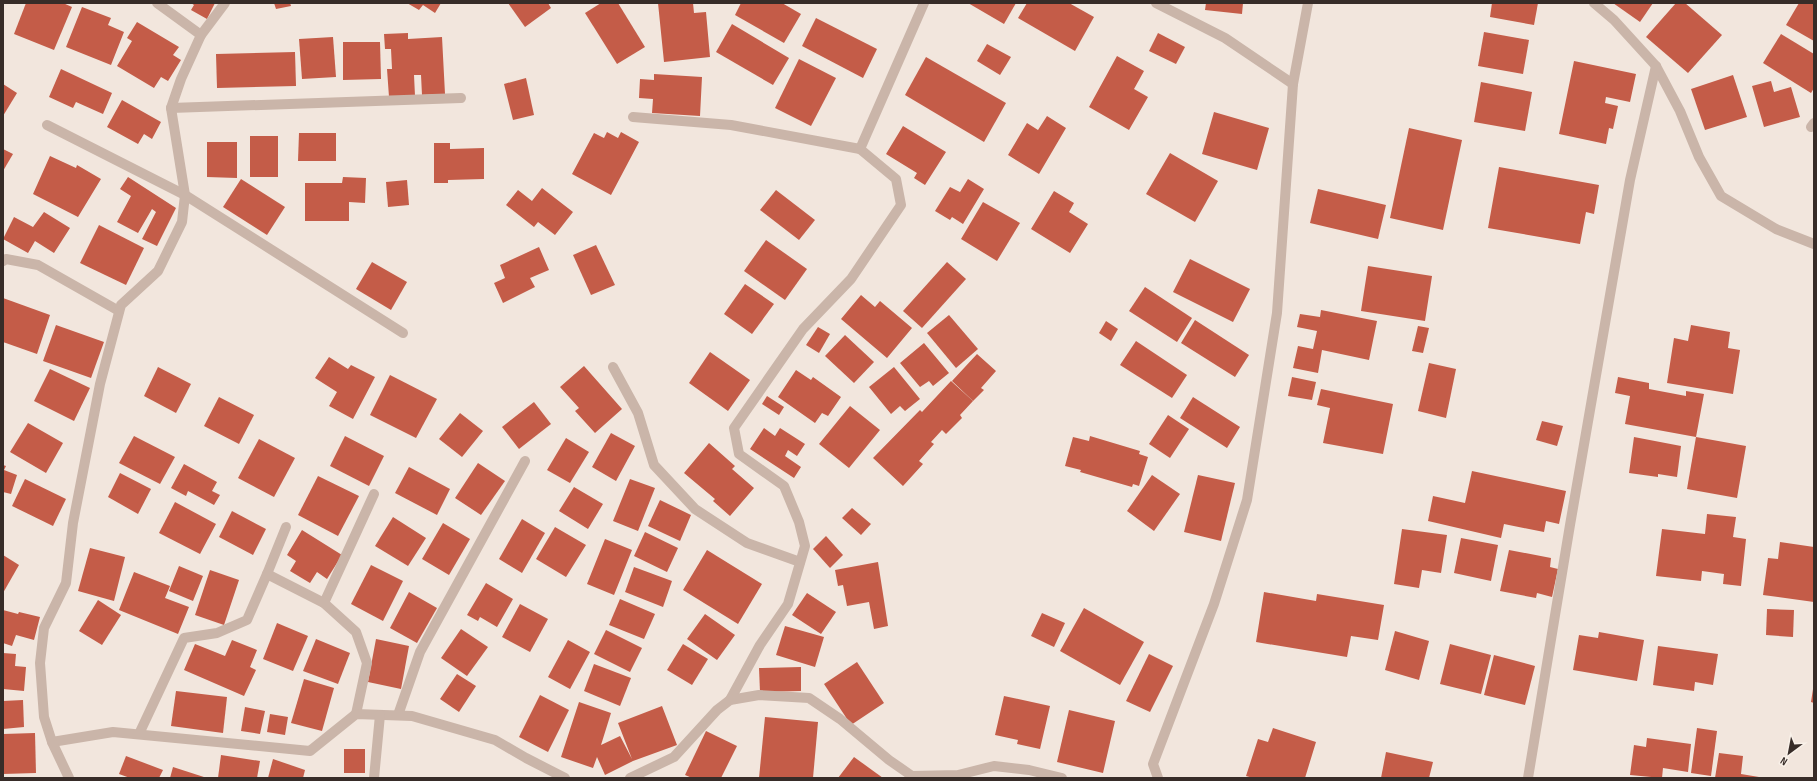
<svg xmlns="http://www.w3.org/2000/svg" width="1817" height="781" viewBox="0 0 1817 781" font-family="'Sofia Sans Condensed',sans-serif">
  <rect width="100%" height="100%" fill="#f2e6dd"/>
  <g fill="#c45c48">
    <path d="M26,3H63L72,7L54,50L14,34Z"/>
    <path d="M191,3H215L207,19L191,10L194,5Z"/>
    <path d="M274,3H290L291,6L276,9Z"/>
    <path d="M407,3H441L435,13L423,5L419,10Z"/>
    <path d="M508,3H548L551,8L525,27Z"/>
    <path d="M601,3H618L645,47L617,64L585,13Z"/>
    <path d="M658,3H693L694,13L706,12L710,57L664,62Z"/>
    <path d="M741,3H782L801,14L784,43L735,15Z"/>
    <path d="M968,3H1016L1004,24Z"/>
    <path d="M1027,3H1069L1094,17L1075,51L1018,18Z"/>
    <path d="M1206,3H1243L1242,14L1205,10Z"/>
    <path d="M1492,3H1538L1534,25L1490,17Z"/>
    <path d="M1613,3H1653L1640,22Z"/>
    <path d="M1676,3H1685L1722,35L1688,73L1646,37Z"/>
    <path d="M1799,3H1814V41L1786,25Z"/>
    <path d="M82,7L111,18L108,25L124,32L111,65L66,47Z"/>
    <path d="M816,18L877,49L863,78L802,46Z"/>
    <path d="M137,22L179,47L173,55L181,60L168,81L161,77L154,88L117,66L132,41L127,38Z"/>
    <path d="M732,24L789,58L773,85L716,52Z"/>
    <path d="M1484,32L1529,40L1523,74L1478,66Z"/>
    <path d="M408,33V39L442,37L445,94L422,95L421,75H414L415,96L389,97L387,69H392L391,49H385L384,34Z"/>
    <path d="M1158,33L1185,47L1176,64L1149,51Z"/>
    <path d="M1781,34L1814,54V88L1811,93L1763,63Z"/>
    <path d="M333,37L336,77L302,79L299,39Z"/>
    <path d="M343,42H380L381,79L343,80Z"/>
    <path d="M987,44L1011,57L1000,75L977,61Z"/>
    <path d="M295,52L296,86L217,88L216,54Z"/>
    <path d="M1117,56L1144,71L1134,89L1148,97L1129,130L1089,107Z"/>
    <path d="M926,57L1006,103L984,142L905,95Z"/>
    <path d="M799,59L836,78L811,126L775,108Z"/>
    <path d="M1574,61L1636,74L1630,102L1606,97L1605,103L1618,106L1613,129L1609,128L1606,144L1559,134Z"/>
    <path d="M61,69L112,93L103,114L76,102L73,108L49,97Z"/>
    <path d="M654,74L702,77L700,116L652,113L653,99L639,98L640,79L654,80Z"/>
    <path d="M1733,75L1747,117L1705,130L1691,89Z"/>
    <path d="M526,78L534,115L513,120L504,84Z"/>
    <path d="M1771,81L1774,92L1791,87L1800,117L1764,127L1752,86Z"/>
    <path d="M1481,82L1532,92L1525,131L1474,122Z"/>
    <path d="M3,84L17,93L3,116Z"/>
    <path d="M122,100L161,122L152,139L144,134L138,144L107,127Z"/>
    <path d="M1214,112L1269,128L1257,170L1202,154Z"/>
    <path d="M1047,116L1066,128L1039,174L1008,155L1027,123L1038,130Z"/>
    <path d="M903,126L946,152L925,185L914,178L917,173L886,154Z"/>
    <path d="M1409,128L1462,140L1443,230L1390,218Z"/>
    <path d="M607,132L618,138L621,132L639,142L611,195L572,174L594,133L604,138Z"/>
    <path d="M299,133H336V161H298Z"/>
    <rect x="250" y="136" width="28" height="41"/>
    <path d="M207,142H237V178L207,177Z"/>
    <path d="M434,143H450V149L484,148V179L448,180V183H434Z"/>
    <path d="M3,149L13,154L3,171Z"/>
    <path d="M1170,153L1218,181L1195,222L1146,194Z"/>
    <path d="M50,156L76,168L77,165L101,179L78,217L33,194Z"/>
    <path d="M1499,167L1599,185L1594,214L1586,212L1580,244L1488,228Z"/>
    <path d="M128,177L176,208L157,246L142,239L156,212L152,209L138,233L117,222L131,196L120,189Z"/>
    <path d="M343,177L366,178L365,203L349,202V221H305V183H342Z"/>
    <path d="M241,179L285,207L267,235L223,207Z"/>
    <path d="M968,179L984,189L963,224L952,217L950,220L935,211L950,187L960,192Z"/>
    <path d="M407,180L409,205L388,207L386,182Z"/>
    <path d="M542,188L573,212L555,235L538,222L534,227L506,205L518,190L532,201Z"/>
    <path d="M1318,189L1386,205L1378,239L1310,223Z"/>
    <path d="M776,190L815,220L799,240L760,210Z"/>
    <path d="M1054,191L1074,203L1069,212L1088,224L1070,253L1031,229Z"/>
    <path d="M983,202L1020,223L997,261L961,239Z"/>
    <path d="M44,212L70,228L54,253L35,241L28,253L3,239L14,217L33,227Z"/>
    <path d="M99,225L144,248L126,285L80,263Z"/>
    <path d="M766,240L807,269L785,300L744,271Z"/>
    <path d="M596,245L615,285L591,295L573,255Z"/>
    <path d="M539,247L549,270L530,278L535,287L503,303L494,283L505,278L500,265Z"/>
    <path d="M1190,259L1250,289L1233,322L1173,292Z"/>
    <path d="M372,262L407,282L391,310L356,289Z"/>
    <path d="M947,262L966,279L922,328L903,311Z"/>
    <path d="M1368,266L1432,276L1425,321L1361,311Z"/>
    <path d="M745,284L774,304L752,334L724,314Z"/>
    <path d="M1145,287L1192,318L1177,342L1129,311Z"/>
    <path d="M861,295L875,307L880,301L912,328L887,358L841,319Z"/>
    <path d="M3,298L50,315L37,354L3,342Z"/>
    <path d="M1321,310L1377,321L1369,360L1322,350L1318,373L1293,368L1298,346L1313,349L1317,331L1297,327L1300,314L1320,317Z"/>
    <path d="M949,315L978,349L956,368L927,333Z"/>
    <path d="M1195,320L1249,355L1235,377L1181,343Z"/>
    <path d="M1106,321L1118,329L1111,341L1099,333Z"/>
    <path d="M56,325L104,342L91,378L43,361Z"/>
    <path d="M1691,325L1730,332L1728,348L1740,350L1733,394L1667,383L1674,338L1688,341Z"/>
    <path d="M1418,326L1429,328L1423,353L1412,351Z"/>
    <path d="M818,327L830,334L819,353L806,345Z"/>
    <path d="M845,335L874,362L854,383L825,356Z"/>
    <path d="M1136,341L1187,375L1172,398L1120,365Z"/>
    <path d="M924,343L949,373L933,386L929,381L920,387L900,363Z"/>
    <path d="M710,352L750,380L728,411L689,383Z"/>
    <path d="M977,354L996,371L981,388L984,390L973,401L952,381Z"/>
    <path d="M329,357L348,369L351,365L375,377L353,419L329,406L337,392L315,378Z"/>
    <path d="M1429,363L1456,369L1446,418L1418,411Z"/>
    <path d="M584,366L622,409L595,433L575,411L579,408L560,387Z"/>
    <path d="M158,367L191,384L176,413L144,396Z"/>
    <path d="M894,367L920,399L905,411L900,406L891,414L869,387Z"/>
    <path d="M50,369L90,388L74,421L34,401Z"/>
    <path d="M796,370L811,380L813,377L841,397L828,416L822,413L815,423L778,397Z"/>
    <path d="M390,375L437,399L416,438L370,415Z"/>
    <path d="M1292,377L1316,382L1312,400L1288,396Z"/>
    <path d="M1618,377L1649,383V389L1686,396V391L1704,394L1696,437L1625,424L1630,396L1615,393Z"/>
    <path d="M951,381L973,401L960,415L962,418L946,434L942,430L931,442L934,444L919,461L923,464L903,486L873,458L920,410L922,412Z"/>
    <path d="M1321,389L1393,404L1383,454L1323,443L1330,408L1317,405Z"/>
    <path d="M767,396L784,407L779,415L762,404Z"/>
    <path d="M219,397L254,415L239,444L204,426Z"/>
    <path d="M1193,397L1240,427L1227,448L1180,418Z"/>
    <path d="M534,402L551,424L519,449L502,427Z"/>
    <path d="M850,406L880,430L849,468L819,444Z"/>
    <path d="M460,413L483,431L462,457L439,439Z"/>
    <path d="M1168,415L1189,429L1170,458L1149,444Z"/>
    <path d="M1542,421L1563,426L1557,446L1536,440Z"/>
    <path d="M28,423L63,443L46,473L10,452Z"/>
    <path d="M764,428L775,436L780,428L805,444L797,456L788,450L785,456L801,467L794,478L750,449Z"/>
    <path d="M611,433L635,446L616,481L592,467Z"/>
    <path d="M134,436L175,457L160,484L119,463Z"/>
    <path d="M345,436L384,456L369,486L330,466Z"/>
    <path d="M1090,436L1140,451L1139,454L1148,457L1139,486L1133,484L1132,487L1080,472L1081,470L1065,466L1073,437L1089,441Z"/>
    <path d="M1634,437L1681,446L1677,477L1658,474V477L1629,473Z"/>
    <path d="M1696,437L1746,446L1737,498L1687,489Z"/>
    <path d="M566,438L589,452L570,483L547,470Z"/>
    <path d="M259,439L295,458L274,497L238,478Z"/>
    <path d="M709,443L735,466L732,469L754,488L730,516L713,501L715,499L684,473Z"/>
    <path d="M478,463L505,481L481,515L455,498Z"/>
    <path d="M184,464L217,482L212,491L220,495L214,505L188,491L186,496L171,488Z"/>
    <path d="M3,465L6,466L4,470L17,475L11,494L3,492Z"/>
    <path d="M409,467L450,489L437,515L395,493Z"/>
    <path d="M1472,471L1566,491L1559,524L1546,521L1544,532L1504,524L1501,538L1428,521L1433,496L1465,503Z"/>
    <path d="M120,473L151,489L138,514L108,497Z"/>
    <path d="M1152,475L1180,494L1154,531L1127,511Z"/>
    <path d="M1198,475L1235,483L1221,541L1184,532Z"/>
    <path d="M318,476L359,496L338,536L298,515Z"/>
    <path d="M25,479L66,499L53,526L12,506Z"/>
    <path d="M630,479L655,488L638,531L613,521Z"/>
    <path d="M574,487L603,504L588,529L559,511Z"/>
    <path d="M660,500L691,515L680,541L648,526Z"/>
    <path d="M175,502L216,524L200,554L159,533Z"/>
    <path d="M852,508L871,524L861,535L842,518Z"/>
    <path d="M232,511L266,529L253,555L219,537Z"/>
    <path d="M1707,514L1736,517L1733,537L1746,539L1741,586L1723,584L1724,574L1702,571L1701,581L1656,576L1662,529L1705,534Z"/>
    <path d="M393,517L426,538L408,566L375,546Z"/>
    <path d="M522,519L545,533L522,573L499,559Z"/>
    <path d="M443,523L470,539L449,575L422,559Z"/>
    <path d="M555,527L586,545L566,577L536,559Z"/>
    <path d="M1402,529L1447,535L1441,573L1422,570L1419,588L1394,584Z"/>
    <path d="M302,530L342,555L327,579L317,572L310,583L290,571L296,561L287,555Z"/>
    <path d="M645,532L678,548L667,572L634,556Z"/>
    <path d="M826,536L843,555L830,568L813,549Z"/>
    <path d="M1461,538L1498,545L1491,581L1454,573Z"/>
    <path d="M605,539L632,550L614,595L587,584Z"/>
    <path d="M1780,542L1814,547V602L1763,595L1768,558L1778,559Z"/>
    <path d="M90,548L125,557L114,601L78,591Z"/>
    <path d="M707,550L762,584L738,624L683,590Z"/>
    <path d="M1509,550L1551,558L1550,567L1558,569L1552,597L1537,593L1536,598L1500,591Z"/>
    <path d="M3,555L19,565L3,593Z"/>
    <path d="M878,562L888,626L874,629L869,602L847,606L843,585L838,586L835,570Z"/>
    <path d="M371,565L403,581L383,621L351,604Z"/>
    <path d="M179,566L203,576L193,601L169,591Z"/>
    <path d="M634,567L672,581L663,607L625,592Z"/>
    <path d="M210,570L239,580L224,625L195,615Z"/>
    <path d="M134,572L170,586L165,598L189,607L178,634L119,610Z"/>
    <path d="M486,583L513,599L497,627L480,617L478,621L467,615Z"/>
    <path d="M409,592L437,608L417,643L390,628Z"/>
    <path d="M1264,592L1316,601L1317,594L1384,605L1378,640L1351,636L1347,657L1256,642Z"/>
    <path d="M807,593L836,612L821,634L792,615Z"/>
    <path d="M620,599L655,614L644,639L609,625Z"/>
    <path d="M98,600L121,615L102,645L79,631Z"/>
    <path d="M520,604L548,619L530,652L502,637Z"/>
    <path d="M1084,608L1144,642L1120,685L1060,651Z"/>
    <path d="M1767,609L1794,610L1793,637L1766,635Z"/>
    <path d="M3,610L18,614L19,612L40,617L34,640L16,635L12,646L3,643Z"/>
    <path d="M1042,613L1065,623L1054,647L1031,636Z"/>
    <path d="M705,614L735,635L717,660L687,639Z"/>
    <path d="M277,623L308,636L293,671L263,659Z"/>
    <path d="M785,626L824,637L815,667L776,655Z"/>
    <path d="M461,629L488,647L467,676L441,658Z"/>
    <path d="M606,630L642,648L630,672L594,654Z"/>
    <path d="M1395,631L1429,641L1419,680L1385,670Z"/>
    <path d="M1599,632L1644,640L1637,681L1573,670L1579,635L1598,638Z"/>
    <path d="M316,639L350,653L338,684L303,671Z"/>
    <path d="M376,639L409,646L401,689L368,682Z"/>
    <path d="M232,640L257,650L250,667L256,670L244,696L184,670L195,644L225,656Z"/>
    <path d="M568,640L590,652L570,689L548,677Z"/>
    <path d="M683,644L708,659L692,685L667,670Z"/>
    <path d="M1450,644L1491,655L1481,694L1440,684Z"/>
    <path d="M1658,646L1718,654L1713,685L1695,682L1694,691L1653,685Z"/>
    <path d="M3,653L16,654L15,666L26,667L24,691L3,689Z"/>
    <path d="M1149,654L1173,666L1150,712L1126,701Z"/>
    <path d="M1494,655L1535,666L1525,705L1484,695Z"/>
    <path d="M857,662L884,703L851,725L824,684Z"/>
    <path d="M594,664L631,678L620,706L584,691Z"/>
    <path d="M801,667V691L760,692L759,668Z"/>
    <path d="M457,674L476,686L459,712L440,699Z"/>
    <path d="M304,679L334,688L322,731L291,723Z"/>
    <path d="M1813,689H1814V703L1811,702Z"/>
    <path d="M176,691L227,697L223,733L171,726Z"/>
    <path d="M540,695L569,710L548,752L519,737Z"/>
    <path d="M1004,696L1050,706L1040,749L1017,744L1018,740L995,735Z"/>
    <path d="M23,700L24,727L3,729V701Z"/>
    <path d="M579,702L611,713L601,745L620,736L632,759L618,723L662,706L677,745L633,761L605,775L597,757L593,768L561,757Z"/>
    <path d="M245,707L265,711L260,734L241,731Z"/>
    <path d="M1069,710L1115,721L1103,773L1057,762Z"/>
    <path d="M270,714L288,717L285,735L267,732Z"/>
    <path d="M765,717L818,722L813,778H759Z"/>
    <path d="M1273,728L1316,742L1305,778H1253L1246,776L1258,739L1268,742Z"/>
    <path d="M1697,728L1717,731L1711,776L1691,773Z"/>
    <path d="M706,731L737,746L721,778H692L685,775Z"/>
    <path d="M35,733L36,773L3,774V734Z"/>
    <path d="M1647,738L1691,744L1688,772L1663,768L1662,778L1630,775L1634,745L1646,747Z"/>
    <rect x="344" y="749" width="21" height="24"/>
    <path d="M1386,752L1433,762L1429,778H1381Z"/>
    <path d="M1719,753L1743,756L1741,774L1765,778H1715Z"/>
    <path d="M221,755L260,761L257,778H218Z"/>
    <path d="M126,756L163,770L159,778H130L119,774Z"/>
    <path d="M854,757L883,778H838Z"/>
    <path d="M273,759L305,770L303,778H268Z"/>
    <path d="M173,767L207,778H170Z"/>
  </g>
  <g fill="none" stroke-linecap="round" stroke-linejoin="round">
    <g stroke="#cab5a9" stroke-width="10">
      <path d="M157,3L201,35"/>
      <path d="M1156,3L1225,38L1293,84"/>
      <path d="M1594,3L1614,20L1656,66L1680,111L1699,157L1721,196L1776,229L1814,244"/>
      <path d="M171,108L461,98"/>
      <path d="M633,117L731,125L860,149"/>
      <path d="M47,125L185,195L403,333"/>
      <path d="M1811,127L1814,123"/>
      <path d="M3,261L6,259L38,265L119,311"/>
      <path d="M613,367L638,413L654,465L695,509L747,543L800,562"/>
      <path d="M267,574L286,527"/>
      <path d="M324,603L374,494"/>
      <path d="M730,700L760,645L788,604L805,546L799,522L784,486L739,454L734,428L803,329L851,279L901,205L896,179L860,149L924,3"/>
      <path d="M398,715L420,652L525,461"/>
      <path d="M139,734L184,638L217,633L247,620L267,574L324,603L356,632L367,663L356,714"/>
      <path d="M52,742L113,732L310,751L356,714L412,716L495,740L526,758L565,778"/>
      <path d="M69,778L52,742L44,717L40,663L44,628L66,583L73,523L100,384L121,305L158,271L182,222L185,195L171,108L181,79L201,35L225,3"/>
      <path d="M374,778L380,715"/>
      <path d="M630,778L674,757L717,710L730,700L759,695L809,698L840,719L889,760L912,776L958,775L994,766L1029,770L1062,778"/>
      <path d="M1158,778L1153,764L1214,604L1247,500L1277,313L1293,84L1308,3"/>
      <path d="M1528,778L1570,525L1630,180L1656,66"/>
    </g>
  </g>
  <rect width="1817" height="781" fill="none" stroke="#372c28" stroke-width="8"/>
  <g transform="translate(1789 753) rotate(212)" stroke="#f9f1e9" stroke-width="3" paint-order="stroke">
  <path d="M0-3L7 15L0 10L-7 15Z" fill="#372c28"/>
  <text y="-6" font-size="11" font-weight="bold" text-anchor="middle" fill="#372c28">N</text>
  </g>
</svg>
